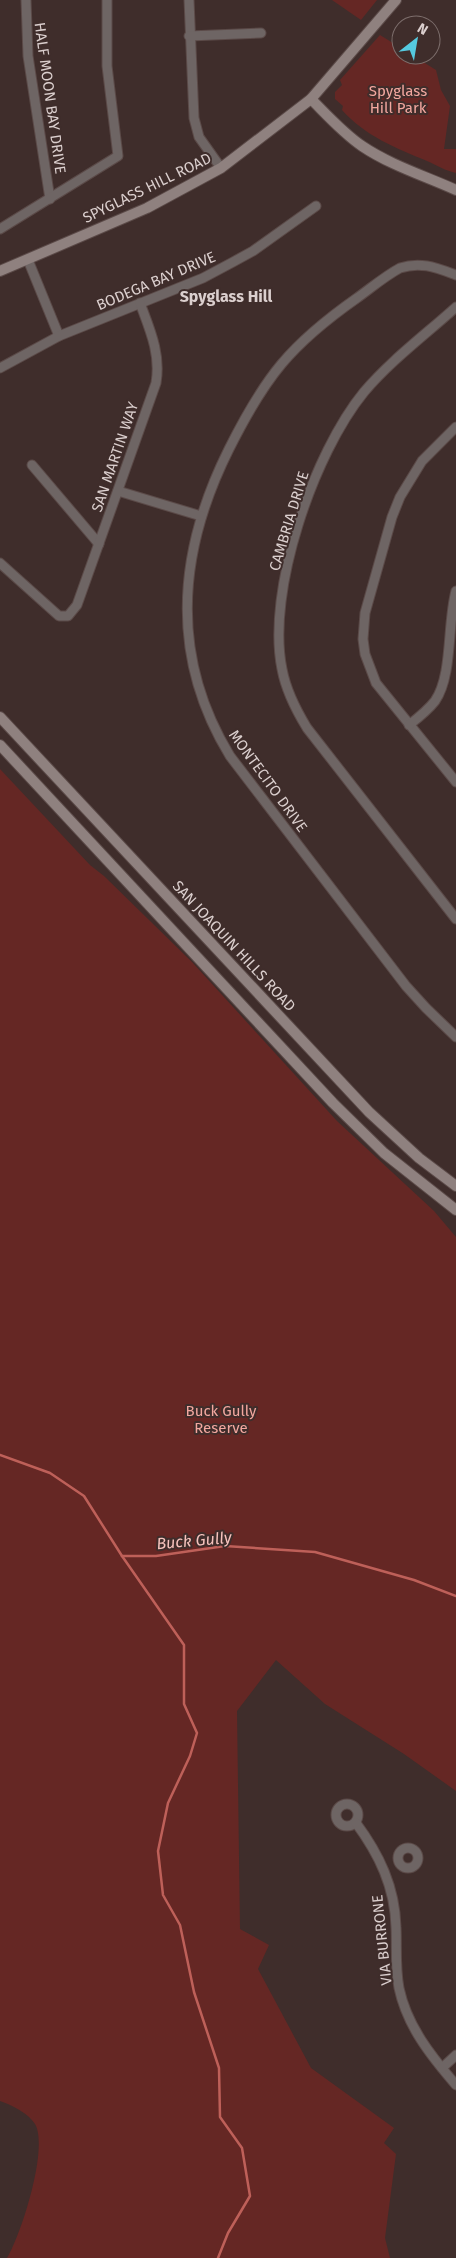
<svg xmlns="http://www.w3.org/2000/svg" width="456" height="2258" viewBox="0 0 456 2258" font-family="'Fira Sans',sans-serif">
  <rect width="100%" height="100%" fill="#3f2d2b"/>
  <g fill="#652724">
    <path d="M332,0H377L361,20Z"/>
    <path d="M380,35L401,48V55H412L436,70L441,90L450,106L444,149H456V173C446,171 436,165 427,161C396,148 365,136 342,110L343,106L335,99V92L342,85L340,80Z"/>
    <path d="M0,769L90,865L104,876L192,962L337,1121L434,1211L456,1237V1791L404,1754L325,1704L276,1660L237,1711L240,1929L269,1945L258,1969L311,2068L394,2128L384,2143L396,2154L385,2238L390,2258H7C21,2235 49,2148 35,2124C28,2113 12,2105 0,2101Z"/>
  </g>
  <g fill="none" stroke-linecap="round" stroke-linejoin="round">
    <g stroke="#be6059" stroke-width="2.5">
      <path d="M0,1455L50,1473L84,1496L122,1556H156L225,1546L315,1552L414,1580L456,1596"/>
      <path d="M122,1556L184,1645V1704L197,1733L190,1756L168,1803L158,1851L163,1895L180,1925L194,1992L219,2068L220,2117L242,2148L250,2196L228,2233L218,2258"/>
    </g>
    <g stroke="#5b4a48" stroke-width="11">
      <g id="street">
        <path d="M26,0L28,56L50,199"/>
        <path d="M189,0L194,118L199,137L221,168"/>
        <path d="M189,36L261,33"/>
        <path d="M0,229L118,156L107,66V0"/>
        <path d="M28,260L59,336"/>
        <path d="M456,275C437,268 421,261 400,268C385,276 371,288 357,298C290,345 265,377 229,449C178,551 169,656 230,756L406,986L426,1008L456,1037"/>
        <path d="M456,307C425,335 390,361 364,392C314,453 266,591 282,669C286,691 296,710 307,728L456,919"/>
        <path d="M0,368L59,336L203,278L233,262L253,251L316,206"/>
        <path d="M456,427L422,461L400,497L392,517L365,613L363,639L365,654L376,683L456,782"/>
        <path d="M32,465L99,544"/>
        <path d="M118,491L201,516"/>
        <path d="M0,563L59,616H68L77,605L156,383C161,354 150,330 140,303"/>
        <path d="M409,725C418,718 428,710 435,701C453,675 447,624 456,591"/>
        <circle cx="347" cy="1815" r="11"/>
        <path d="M356,1823C379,1854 395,1887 396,1927C397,1947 395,1967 399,1988C407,2026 431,2056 456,2085"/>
        <circle cx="408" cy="1858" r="10"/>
        <path d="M442,2068L456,2055"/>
      </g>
    </g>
    <g stroke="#5b4a48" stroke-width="12">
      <g id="secondary">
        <path d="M311,99C327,115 343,133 362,146C390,165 425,176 456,190"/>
        <path d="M0,271L147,208L221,168L311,99L396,0"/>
        <path d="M0,717L369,1112L419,1158L456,1186"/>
        <path d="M0,745L333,1103L384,1153L456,1210"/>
      </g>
    </g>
    <use href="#street" stroke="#6e6564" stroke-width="9"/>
    <use href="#secondary" stroke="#8f817f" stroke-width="10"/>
  </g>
  <g text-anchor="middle" stroke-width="4" stroke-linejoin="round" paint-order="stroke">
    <g font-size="15" fill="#f3a79f" stroke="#3f2d2b">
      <text x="398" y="96">Spyglass<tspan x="398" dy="17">Hill Park</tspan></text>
      <text x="221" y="1416">Buck Gully<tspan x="221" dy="17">Reserve</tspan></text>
    </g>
    <g font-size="15" fill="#dbcfce" stroke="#3f2d2b">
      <text transform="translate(50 98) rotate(82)" y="5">HALF MOON BAY DRIVE</text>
      <text transform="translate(147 188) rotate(-26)" y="5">SPYGLASS HILL ROAD</text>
      <text transform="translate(156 281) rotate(-23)" y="5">BODEGA BAY DRIVE</text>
      <text transform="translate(115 457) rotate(-71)" y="5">SAN MARTIN WAY</text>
      <text transform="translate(289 521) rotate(-73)" y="5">CAMBRIA DRIVE</text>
      <text transform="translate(268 781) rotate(54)" y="5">MONTECITO DRIVE</text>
      <text transform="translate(234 946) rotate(47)" y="5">SAN JOAQUIN HILLS ROAD</text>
      <text transform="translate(382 1940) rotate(-96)" y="5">VIA BURRONE</text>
    </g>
    <g font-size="16" font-weight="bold" fill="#dbcfce" stroke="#3f2d2b">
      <text x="226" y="302">Spyglass Hill</text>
    </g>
    <g font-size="16" font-style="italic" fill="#f7c3bd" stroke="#3f2d2b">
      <text transform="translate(194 1540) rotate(-5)" y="6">Buck Gully</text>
    </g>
  </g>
  <g transform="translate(416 40) rotate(31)"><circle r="24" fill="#3f2d2b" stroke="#7d6e6c"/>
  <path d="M0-4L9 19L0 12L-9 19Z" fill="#55cae0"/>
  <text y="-8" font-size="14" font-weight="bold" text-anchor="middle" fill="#dbcfce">N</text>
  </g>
</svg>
